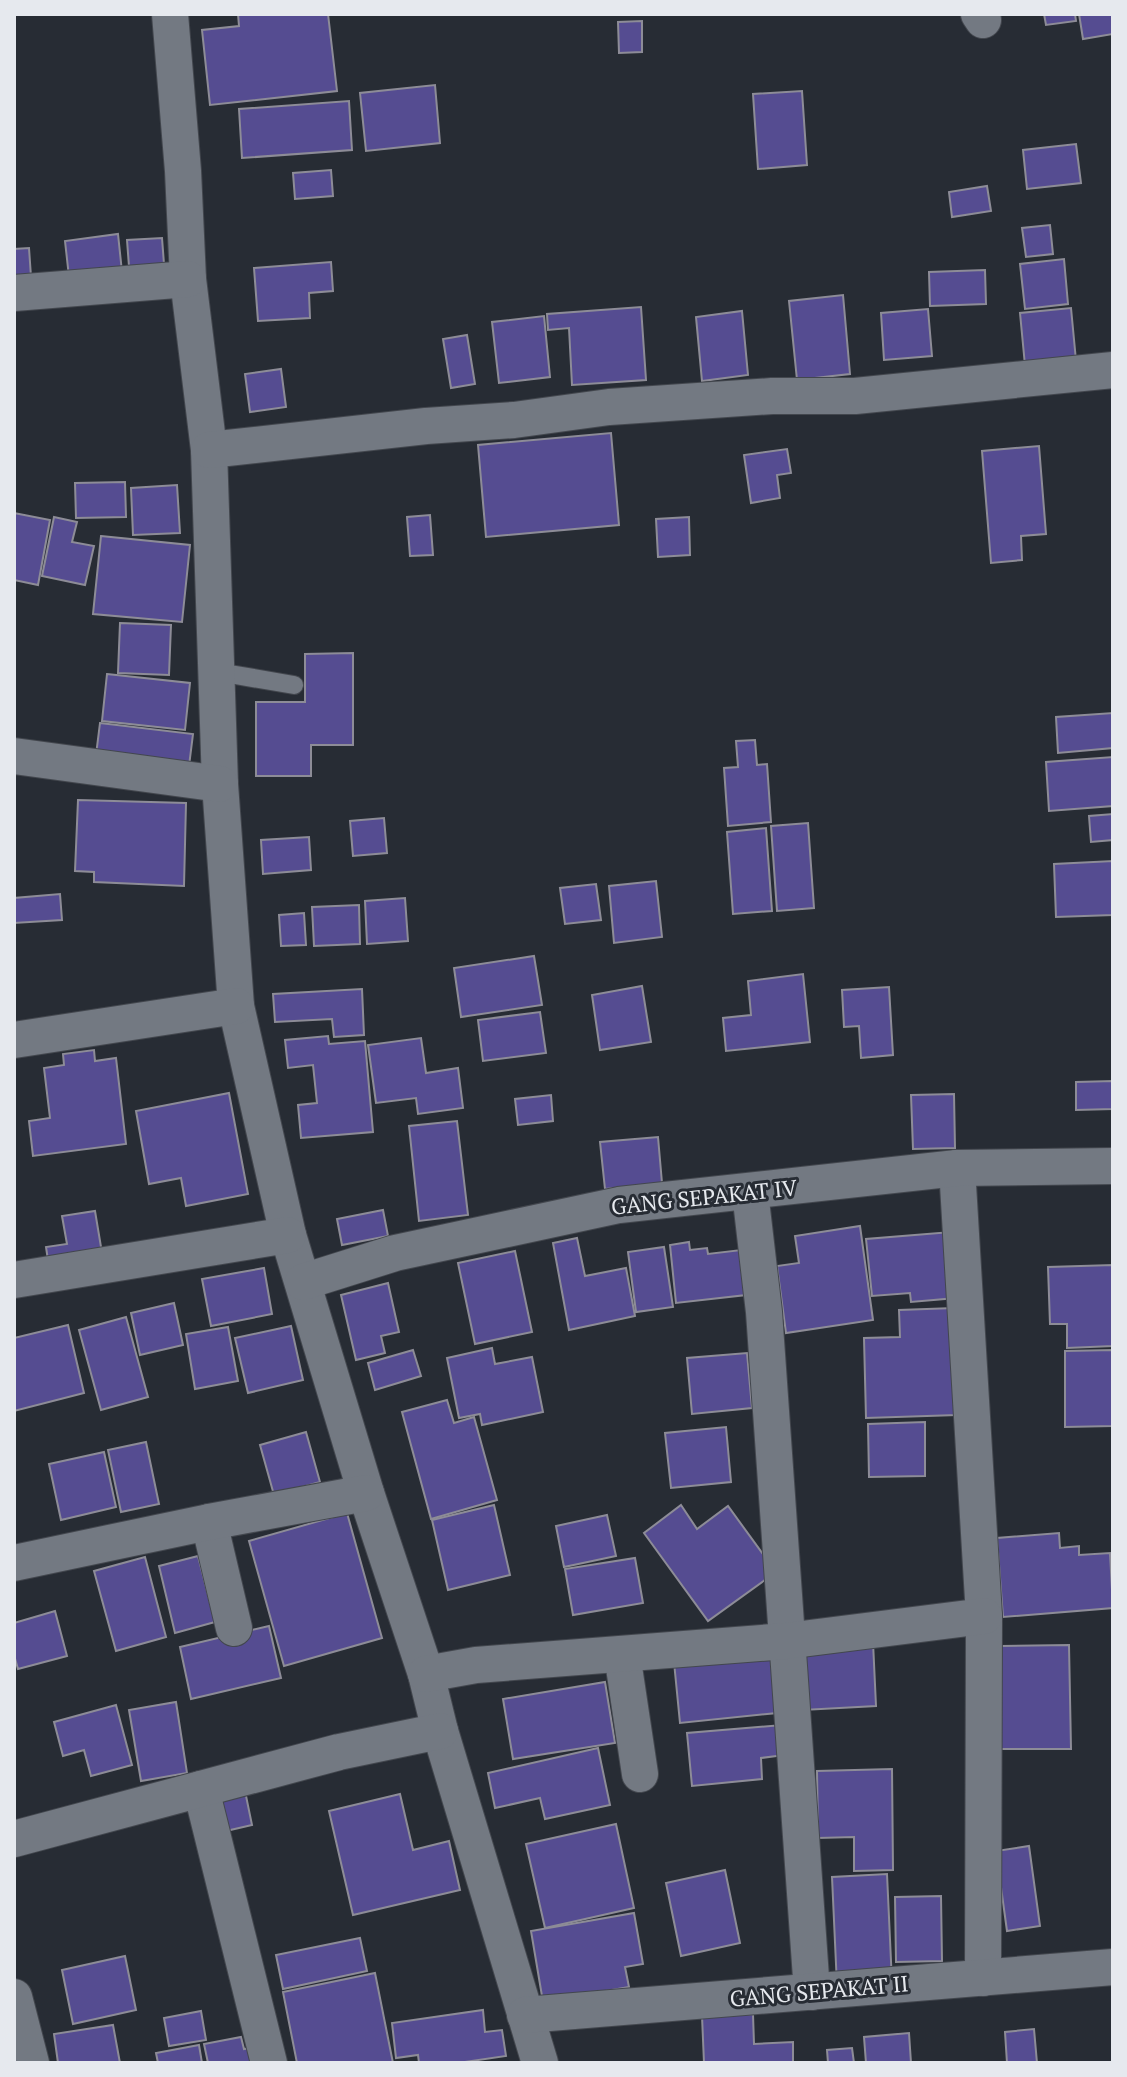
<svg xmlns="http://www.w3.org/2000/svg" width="1127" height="2077" viewBox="0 0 1127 2077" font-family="'PT Serif',serif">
  <rect width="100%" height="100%" fill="#272c34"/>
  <g fill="#554c91" stroke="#8d8c97" stroke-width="2">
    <path d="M238,14H328L337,91L210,105L202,30L239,26Z"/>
    <path d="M1044,14H1075L1076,21L1046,25Z"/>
    <path d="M1079,14H1113V34L1083,39Z"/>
    <path d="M642,21V52L619,53L618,22Z"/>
    <path d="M435,85L440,143L366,151L360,93Z"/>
    <path d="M802,91L807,165L758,169L753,94Z"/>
    <path d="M349,101L352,150L242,158L239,109Z"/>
    <path d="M1076,144L1081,183L1027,189L1023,150Z"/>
    <path d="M331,170L333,196L295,199L293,173Z"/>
    <path d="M987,186L991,211L952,217L949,192Z"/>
    <path d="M1050,225L1053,254L1026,257L1022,228Z"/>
    <path d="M118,234L122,272L69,277L65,241Z"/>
    <path d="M162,238L165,277L130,280L127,240Z"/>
    <path d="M29,248L32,291L14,292V249Z"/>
    <path d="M1064,259L1068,304L1025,309L1020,264Z"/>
    <path d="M331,262L333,291L309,293L310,318L258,321L254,268Z"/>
    <path d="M985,270L986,304L930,306L929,272Z"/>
    <path d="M843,295L850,374L797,380L789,301Z"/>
    <path d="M641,307L646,380L572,385L569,328L548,330L547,314Z"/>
    <path d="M1071,308L1077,371L1026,376L1020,313Z"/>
    <path d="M928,309L932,356L884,360L881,313Z"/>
    <path d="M742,311L748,375L702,381L696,317Z"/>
    <path d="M544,316L550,377L499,383L492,322Z"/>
    <path d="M467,335L475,384L451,388L443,339Z"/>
    <path d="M281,369L286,407L250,412L245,374Z"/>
    <path d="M611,433L619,525L486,537L478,445Z"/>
    <path d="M1039,446L1046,534L1021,536L1022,560L991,563L982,451Z"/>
    <path d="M787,449L791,473L777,475L780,498L751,503L744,455Z"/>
    <path d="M125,482L126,517L76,518L75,483Z"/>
    <path d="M177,485L180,533L133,535L131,488Z"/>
    <path d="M14,513L50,520L38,585L14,580Z"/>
    <path d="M430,515L433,555L410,556L407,517Z"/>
    <path d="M54,517L77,522L72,542L94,546L85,585L42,576Z"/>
    <path d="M689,517L690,555L658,557L656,519Z"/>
    <path d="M101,536L190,545L182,622L93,614Z"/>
    <path d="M120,623L171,625L169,675L118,673Z"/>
    <path d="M353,653V745H311V776H256V702H305V654Z"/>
    <path d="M107,674L190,683L185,730L102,721Z"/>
    <path d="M1113,713V748L1058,753L1056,717Z"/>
    <path d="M100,723L193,734L188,774L95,763Z"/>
    <path d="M755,740L757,765L767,764L771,822L728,826L724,768L738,767L736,741Z"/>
    <path d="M1113,757V806L1049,811L1046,762Z"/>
    <path d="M78,800L186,803L184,886L94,882V872L75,871Z"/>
    <path d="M1113,814V840L1091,842L1089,816Z"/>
    <path d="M384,818L387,853L353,856L350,821Z"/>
    <path d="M808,823L814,908L777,911L771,826Z"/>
    <path d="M766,828L772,911L733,914L727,832Z"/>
    <path d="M309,837L311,870L263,874L261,840Z"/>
    <path d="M1113,861V915L1056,917L1054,864Z"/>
    <path d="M656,881L662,937L614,943L609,886Z"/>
    <path d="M596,884L601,920L565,924L560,888Z"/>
    <path d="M60,894L62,920L14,923V898Z"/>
    <path d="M405,898L408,941L367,944L365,901Z"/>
    <path d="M359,905L360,944L314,946L312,907Z"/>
    <path d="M304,913L306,945L281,946L279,915Z"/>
    <path d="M534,956L542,1005L461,1017L454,968Z"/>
    <path d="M803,974L810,1042L726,1051L723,1018L751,1015L748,981Z"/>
    <path d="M642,986L651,1042L600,1050L592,995Z"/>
    <path d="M889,987L893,1055L861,1058L859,1026L844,1027L842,990Z"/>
    <path d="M362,989L364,1035L334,1037L332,1019L275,1022L273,994Z"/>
    <path d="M540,1012L546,1053L483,1061L478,1020Z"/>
    <path d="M328,1036L329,1044L365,1041L373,1132L301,1138L298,1105L317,1103L313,1065L288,1068L285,1040Z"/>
    <path d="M421,1038L426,1073L458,1068L463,1108L418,1114L416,1098L376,1103L368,1045Z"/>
    <path d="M94,1050L95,1061L116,1058L126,1144L33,1156L29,1121L50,1118L44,1068L64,1065L63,1054Z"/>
    <path d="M1113,1081V1109L1076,1110V1082Z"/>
    <path d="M229,1093L248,1194L186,1206L181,1178L149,1184L136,1111Z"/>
    <path d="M954,1094L955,1148L913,1149L911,1095Z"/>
    <path d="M551,1095L553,1121L518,1125L515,1099Z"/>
    <path d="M457,1121L468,1215L419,1221L409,1126Z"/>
    <path d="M658,1137L662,1183L605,1189L600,1142Z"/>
    <path d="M383,1210L388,1236L342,1245L337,1219Z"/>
    <path d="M95,1211L103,1259L49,1267L46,1247L67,1244L62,1216Z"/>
    <path d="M860,1226L873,1320L786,1333L777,1266L799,1263L795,1236Z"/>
    <path d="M951,1232L956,1298L911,1302L910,1293L872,1296L866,1239Z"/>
    <path d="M577,1238L585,1276L626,1268L635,1316L569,1330L553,1243Z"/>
    <path d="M689,1242L690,1250L707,1248L708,1254L741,1250L746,1295L676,1303L670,1245Z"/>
    <path d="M664,1247L673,1307L636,1312L628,1252Z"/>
    <path d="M515,1251L532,1332L475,1344L458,1263Z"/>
    <path d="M1113,1265V1346L1067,1348V1324H1050L1048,1267Z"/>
    <path d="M264,1268L272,1314L211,1326L202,1279Z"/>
    <path d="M388,1283L399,1332L381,1336L385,1353L356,1360L341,1295Z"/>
    <path d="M174,1303L183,1345L140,1355L131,1313Z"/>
    <path d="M954,1308L957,1415L866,1418L864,1338L900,1337L899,1310Z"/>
    <path d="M126,1317L148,1397L101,1410L79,1330Z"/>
    <path d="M68,1325L84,1393L14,1411V1338Z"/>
    <path d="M291,1326L303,1380L248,1393L235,1338Z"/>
    <path d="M228,1327L238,1381L195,1389L186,1334Z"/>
    <path d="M492,1348L495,1364L532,1357L543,1412L482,1425L480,1414L459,1418L447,1358Z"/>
    <path d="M413,1350L421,1376L375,1390L368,1363Z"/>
    <path d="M1113,1350V1426L1065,1427V1351Z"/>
    <path d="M747,1353L752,1408L692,1414L687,1358Z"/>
    <path d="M447,1400L454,1423L474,1417L497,1500L431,1519L402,1412Z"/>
    <path d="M925,1422V1476L869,1477L868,1424Z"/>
    <path d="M726,1427L731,1482L671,1488L665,1433Z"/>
    <path d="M306,1432L320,1482L274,1495L260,1445Z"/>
    <path d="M146,1442L159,1504L121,1512L108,1450Z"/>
    <path d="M104,1452L116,1507L61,1520L49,1464Z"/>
    <path d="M494,1505L510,1575L448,1590L432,1520Z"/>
    <path d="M681,1505L697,1529L728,1506L776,1572L708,1621L644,1533Z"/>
    <path d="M347,1513L382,1638L284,1666L249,1541Z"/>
    <path d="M607,1515L616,1556L564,1567L556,1526Z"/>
    <path d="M1059,1533L1060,1548L1079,1546V1555L1110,1553L1113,1608L1003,1617L997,1538Z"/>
    <path d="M198,1556L215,1622L175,1633L159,1566Z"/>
    <path d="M145,1557L166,1637L116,1651L94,1571Z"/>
    <path d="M635,1558L643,1603L573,1615L565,1569Z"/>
    <path d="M55,1611L67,1656L18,1669L14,1655V1623Z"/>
    <path d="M269,1626L281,1678L191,1699L180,1647Z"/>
    <path d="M873,1642L876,1706L803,1710L799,1646Z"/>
    <path d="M1069,1645L1071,1749H1001V1646Z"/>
    <path d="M770,1653L777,1713L680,1723L674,1662Z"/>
    <path d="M605,1682L615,1743L513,1759L503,1699Z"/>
    <path d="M176,1702L187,1773L141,1781L129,1710Z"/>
    <path d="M116,1705L132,1765L91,1776L84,1750L63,1756L54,1722Z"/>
    <path d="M782,1725L785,1755L761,1758L762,1779L692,1786L687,1733Z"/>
    <path d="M598,1748L610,1805L545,1819L540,1798L495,1808L488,1773Z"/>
    <path d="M892,1769L893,1870L854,1871V1837L818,1838L817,1771Z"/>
    <path d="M245,1791L252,1825L226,1831L218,1797Z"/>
    <path d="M400,1794L413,1850L449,1841L460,1890L353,1915L329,1811Z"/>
    <path d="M616,1824L634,1908L545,1928L526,1844Z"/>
    <path d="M1029,1846L1040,1926L1007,1931L996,1851Z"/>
    <path d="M725,1870L740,1943L681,1956L666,1883Z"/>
    <path d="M887,1874L892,1983L837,1986L832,1877Z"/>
    <path d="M941,1896L942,1961L896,1962L895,1897Z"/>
    <path d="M634,1913L643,1964L625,1967L629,1987L543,2002L531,1931Z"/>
    <path d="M360,1938L367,1971L283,1989L276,1955Z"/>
    <path d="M125,1956L136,2010L73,2024L62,1970Z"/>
    <path d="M375,1973L393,2063H297L283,1992Z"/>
    <path d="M483,2010L485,2032L502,2030L506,2056L458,2063H419L418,2055L396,2058L392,2023Z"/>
    <path d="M201,2011L206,2040L169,2046L164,2018Z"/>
    <path d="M753,2014L754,2044L793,2042V2063H704L702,2016Z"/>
    <path d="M113,2025L120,2063H58L54,2034Z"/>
    <path d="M1034,2029L1037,2063H1007L1005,2032Z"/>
    <path d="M909,2033L911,2063H866L864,2037Z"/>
    <path d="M241,2037L244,2049L262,2046L265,2063H208L204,2044Z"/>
    <path d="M199,2045L202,2063H158L156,2053Z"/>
    <path d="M852,2048L854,2063H828L827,2050Z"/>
  </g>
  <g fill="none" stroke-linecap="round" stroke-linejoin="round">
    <g stroke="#43474e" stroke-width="20">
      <path id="service" d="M218,672L294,685"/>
    </g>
    <g stroke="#43474e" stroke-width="38">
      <g id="minor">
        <path d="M170,14L183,171L188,279L209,450L220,784L236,1006L288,1235L366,1493L426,1674L440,1731L540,2063"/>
        <path d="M979,14L983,20"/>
        <path d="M14,293L188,279"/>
        <path d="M209,450L426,426L514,420L609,407L772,396H855L1113,370"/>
        <path d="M14,756L220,784"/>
        <path d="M14,1040L236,1006"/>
        <path d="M957,1168L984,1616L983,1978"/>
        <path d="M750,1192L764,1312L812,1992"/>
        <path d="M14,1280L288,1235"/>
        <path d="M303,1282L395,1253L619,1205L957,1168L1113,1166"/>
        <path d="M209,1522L234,1628"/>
        <path d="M14,1563L209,1522L366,1493"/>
        <path d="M622,1654L640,1774"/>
        <path d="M426,1674L476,1665L786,1641L984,1616"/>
        <path d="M201,1789L269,2063"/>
        <path d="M14,1839L339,1752L440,1731"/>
        <path d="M14,1997L31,2063"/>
        <path d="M525,2015L1113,1967"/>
      </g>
    </g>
    <use href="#service" stroke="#737982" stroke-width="18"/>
    <use href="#minor" stroke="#737982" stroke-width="36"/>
  </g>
  <g text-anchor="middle" stroke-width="6" stroke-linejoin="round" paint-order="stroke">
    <g font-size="22" fill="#e6e9ee" stroke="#272c34">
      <text transform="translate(704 1197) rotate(-6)" y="8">GANG SEPAKAT IV</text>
      <text transform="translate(819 1991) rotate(-5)" y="8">GANG SEPAKAT II</text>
    </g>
  </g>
  <rect width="1127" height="2077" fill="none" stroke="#e6e9ee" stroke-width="32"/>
</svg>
